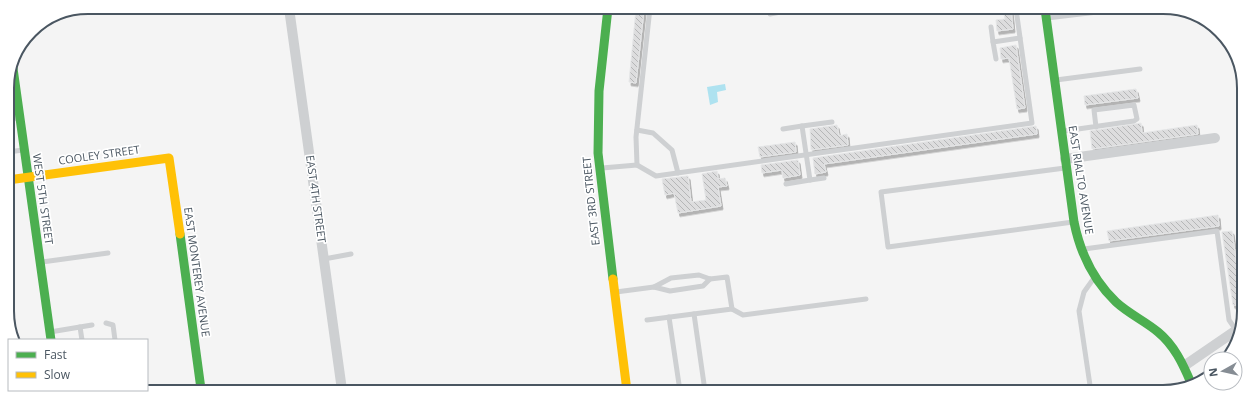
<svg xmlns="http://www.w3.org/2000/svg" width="1251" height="399" viewBox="0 0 1251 399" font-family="'Open Sans',sans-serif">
  <defs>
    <pattern id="building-back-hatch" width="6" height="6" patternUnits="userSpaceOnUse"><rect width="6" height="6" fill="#ddddde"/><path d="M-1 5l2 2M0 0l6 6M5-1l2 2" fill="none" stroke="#b5b6b7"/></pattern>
    <filter id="shadow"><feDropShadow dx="2" dy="3.5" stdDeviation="0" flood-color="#0004"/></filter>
  </defs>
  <rect width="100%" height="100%" fill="#f4f4f4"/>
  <path fill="#aee2f0" d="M725,84L726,90L717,92L718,102L710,105L707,87Z"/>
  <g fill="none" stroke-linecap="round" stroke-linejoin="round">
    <path stroke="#aee2f0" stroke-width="2.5" d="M130,7L216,11L256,7"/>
  </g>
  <g fill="url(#building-back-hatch)" stroke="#e5e6e7" filter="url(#shadow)">
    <path d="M636,9L644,10L636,83L629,82Z"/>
    <path d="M1003,9H1011L1013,29L997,31L996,20L1005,19Z"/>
    <path d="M1016,45L1025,108L1017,109L1009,58L1001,59L1000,48Z"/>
    <path d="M1136,89L1138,98L1085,105L1084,96Z"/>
    <path d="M1141,123L1142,133L1197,125L1198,134L1092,149L1090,131Z"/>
    <path d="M837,125L839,136L847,134L848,145L811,150L810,129Z"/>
    <path d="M1036,126L1037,134L824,164L826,172L815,174L813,158Z"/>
    <path d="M795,142L796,152L760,157L758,147Z"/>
    <path d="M798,160L800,175L783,178L782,170L762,173L761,165Z"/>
    <path d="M717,171L718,179L725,178L727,186L718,187L721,206L678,213L674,193L665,195L662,179L688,176L691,202L706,200L702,174Z"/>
    <path d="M1218,215L1219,226L1109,241L1107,231Z"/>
    <path d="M1232,231L1241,294V305H1233L1222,232Z"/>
  </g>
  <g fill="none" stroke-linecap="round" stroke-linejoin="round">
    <g stroke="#ced0d2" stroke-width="5">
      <path d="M786,11L803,9"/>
      <path d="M770,14L786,11V9"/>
      <path d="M1047,18L1114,10"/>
      <path d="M991,27L993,42"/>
      <path d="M996,59L993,42L1020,38"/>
      <path d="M1056,80L1140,69"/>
      <path d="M7,119L18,118"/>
      <path d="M783,129L802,126"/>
      <path d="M637,130L653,133L672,150L678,173"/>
      <path d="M1064,131L1134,121L1137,119L1134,105L1094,110L1096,127"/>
      <path d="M8,152L23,150"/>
      <path d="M637,165L636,137L650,8"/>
      <path d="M602,168L637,165L656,176L1032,123L1016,9"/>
      <path d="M1065,168L881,192L888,247L1073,222"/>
      <path d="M810,180L824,178"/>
      <path d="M786,184L810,180L802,126L832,122"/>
      <path d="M1084,249L1217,231L1229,320L1236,330"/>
      <path d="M324,259L351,254"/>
      <path d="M42,262L108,253"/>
      <path d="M616,292L654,287L670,291L703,286L710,279"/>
      <path d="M732,309L743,315L866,299"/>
      <path d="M694,314L705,391"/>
      <path d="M669,317L680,391"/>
      <path d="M647,320L732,309L727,277L710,279L699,275L671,278L654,287"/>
      <path d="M106,323L113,325L115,340"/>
      <path d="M80,327L82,340"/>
      <path d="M50,332L92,325"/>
      <path d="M1091,392L1079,311L1084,292L1094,278"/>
    </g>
    <g stroke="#ced0d2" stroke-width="10">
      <path d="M289,8L342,390"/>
      <path d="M1065,159L1215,138"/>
      <path d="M1184,366L1241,327"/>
    </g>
    <g stroke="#4caf50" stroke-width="9">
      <path d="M608,8L599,91L598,153L613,279"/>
      <path d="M1045,9L1074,222C1080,252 1093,280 1116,302C1129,314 1145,321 1158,332C1174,345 1183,364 1191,383"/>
      <path d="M12,61L51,340"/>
      <path d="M180,234L201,389"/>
    </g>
    <g stroke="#ffc107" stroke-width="9">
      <path d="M8,180L169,158L180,234"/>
      <path d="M613,279L627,391"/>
    </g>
  </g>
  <g text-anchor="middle" stroke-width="3.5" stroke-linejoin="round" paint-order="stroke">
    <g font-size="11" fill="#4a5661" stroke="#fff">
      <text transform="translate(99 155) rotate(-8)" y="4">COOLEY STREET</text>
      <text transform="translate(1081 180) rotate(81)" y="4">EAST RIALTO AVENUE</text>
      <text transform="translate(43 199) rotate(82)" y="4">WEST 5TH STREET</text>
      <text transform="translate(316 199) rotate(82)" y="4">EAST 4TH STREET</text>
      <text transform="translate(591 201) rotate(-96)" y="4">EAST 3RD STREET</text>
      <text transform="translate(197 272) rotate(82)" y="4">EAST MONTEREY AVENUE</text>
    </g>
  </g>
  <path d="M0 0H1251V399H0ZM88 14H1163A74 74 0 0 1 1237 88V311A74 74 0 0 1 1163 385H88A74 74 0 0 1 14 311V88A74 74 0 0 1 88 14Z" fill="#fff" fill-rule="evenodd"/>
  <path fill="none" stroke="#4a5661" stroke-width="2" d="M88 14H1163A74 74 0 0 1 1237 88V311A74 74 0 0 1 1163 385H88A74 74 0 0 1 14 311V88A74 74 0 0 1 88 14Z"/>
  <rect x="8" y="339" width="140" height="52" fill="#ffffff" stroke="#b7bbc0"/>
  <rect x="16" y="352" width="20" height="6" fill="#4caf50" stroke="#b7bbc0"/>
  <text x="44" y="359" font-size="12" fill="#4a5661">Fast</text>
  <rect x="16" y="372" width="20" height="6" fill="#ffc107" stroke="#b7bbc0"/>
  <text x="44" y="379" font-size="12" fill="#4a5661">Slow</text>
  <g transform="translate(1223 371) rotate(262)"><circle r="19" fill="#ffffff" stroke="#b7bbc0"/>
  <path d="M0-3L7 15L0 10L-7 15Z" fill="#868d94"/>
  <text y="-6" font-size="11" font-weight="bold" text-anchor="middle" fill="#4a5661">N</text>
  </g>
</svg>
